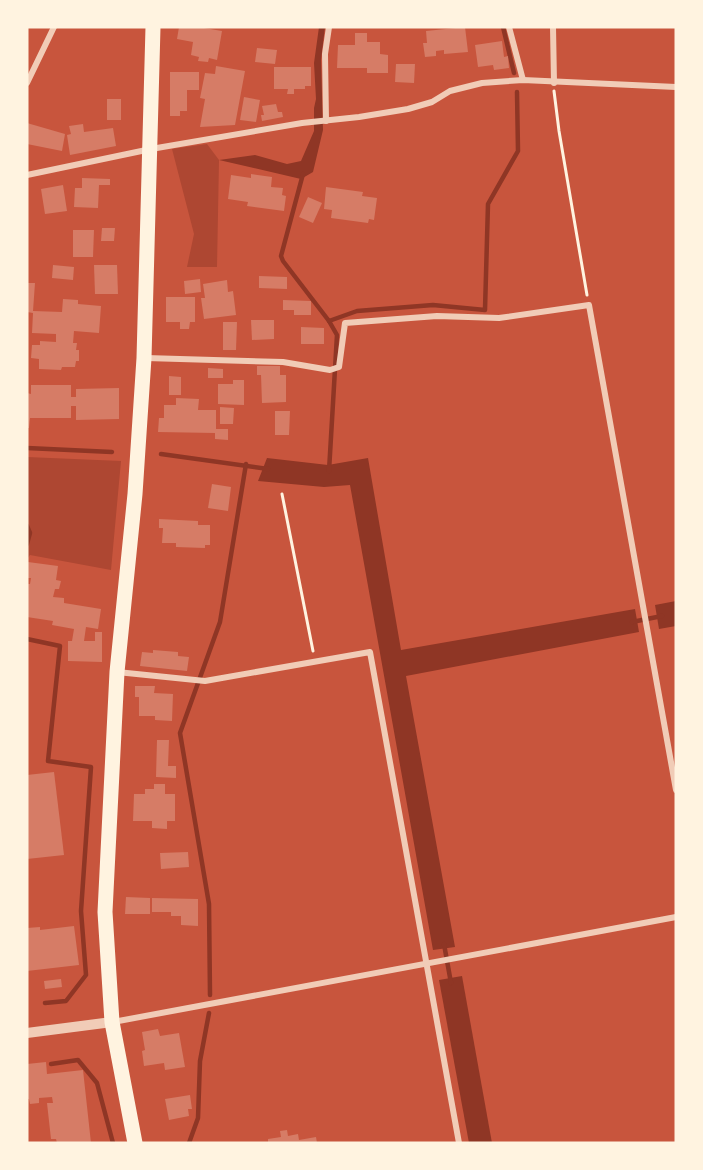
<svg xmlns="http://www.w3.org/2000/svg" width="703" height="1170" viewBox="0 0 703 1170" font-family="'IBM Plex Sans',sans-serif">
  <rect width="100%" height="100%" fill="#c8553d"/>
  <g fill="#ae4732">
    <path d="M207,144L219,160L217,267H187L194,234L172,149Z"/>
    <path d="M27,457L121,461L111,570L30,555L27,559Z"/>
  </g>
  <g fill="#8f3625">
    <path d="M319,27H325L321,60L323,130L313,172L301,179L219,160L255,155L287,164L301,161L314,131V108L316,99L314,63Z"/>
    <path d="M267,458L328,465L368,458L401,650L635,609L639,632L406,676L455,947L433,950L350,485L324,487L258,481Z"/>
    <path d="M676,601V626L659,629L655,605Z"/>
    <path d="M462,976L492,1143H469L439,980Z"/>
  </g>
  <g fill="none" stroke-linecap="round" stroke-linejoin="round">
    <g stroke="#8f3625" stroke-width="4.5">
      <path d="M503,27L514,73"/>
      <path d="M303,174L281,256L283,261L329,321L337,335L329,471"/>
      <path d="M329,321L357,311L433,305L485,310L488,204L518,151L517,92"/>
      <path d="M27,448L112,452"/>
      <path d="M161,454L268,469"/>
      <path d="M27,526L30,533L27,544"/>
      <path d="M632,622L662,616"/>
      <path d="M27,639L60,646L48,761L91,767L81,911L86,975L66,1001L45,1003"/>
      <path d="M444,944L451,983"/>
      <path d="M210,995L209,904L180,733L220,622L246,464"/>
      <path d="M51,1064L78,1060L97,1083L113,1143"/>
      <path d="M189,1143L198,1118L200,1061L209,1013"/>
    </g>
  </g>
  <g fill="#d67c66">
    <path d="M179,27H198L222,31L217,60L209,58L208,62L198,61L199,57L191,55L193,42L177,39Z"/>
    <path d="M465,27L468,52L444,54V50L436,51V56L425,57L423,43H427L426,31Z"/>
    <path d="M355,33H367V42H380V54L388,55V73H367V68H337L338,45H355Z"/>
    <path d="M502,41L504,57L508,56L509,68L494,70L493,65L478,67L475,45Z"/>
    <path d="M257,48L277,50L275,64L255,62Z"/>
    <path d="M396,64H415L414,83L395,82Z"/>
    <path d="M216,66L245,71L235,125L200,127L205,99L200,98L205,73L215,74Z"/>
    <path d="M274,67H311V86H305V89H294V94H287L288,89H274Z"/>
    <path d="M170,72H199V90H187V111H180V116H170Z"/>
    <path d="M244,97L260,100L256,122L240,120Z"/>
    <rect x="107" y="99" width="14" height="21"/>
    <path d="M276,104L278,112H282L283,117L262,121L261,115H264L262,106Z"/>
    <path d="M27,123L65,134L62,151L27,144Z"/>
    <path d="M83,124L84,132L113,128L116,146L70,155L67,135L71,134L69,126Z"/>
    <path d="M251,174L272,177L271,187L283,188L282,195L286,196L284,211L247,206L248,202L228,199L231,175L251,178Z"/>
    <path d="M82,178L110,179V185H99L98,208L74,207L75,188H82Z"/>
    <path d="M63,185L67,211L45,214L41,189Z"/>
    <path d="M326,187L363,192L362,196L377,198L374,220L369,219L368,223L331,218L332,210L324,209Z"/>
    <path d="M308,197L322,203L313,223L299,217Z"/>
    <path d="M102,228H115L114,241H101Z"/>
    <path d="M73,230H94L93,257H73Z"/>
    <path d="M53,265L74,267L73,280L52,278Z"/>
    <path d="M94,265H117L118,294H95Z"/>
    <path d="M259,276L287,277V289L259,288Z"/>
    <path d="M200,279L201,292L185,294L184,281Z"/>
    <path d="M227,280L228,292L233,291L236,315L204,319L201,298H205L203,284Z"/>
    <path d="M27,283H35L33,311L62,312L63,299L78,300V304L101,306L99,333L74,331L73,343H77L76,350H79V361H76L75,367H62L61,370L39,369V359L31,358L32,345H40V341L56,342V334L32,333L33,313L27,312Z"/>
    <path d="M166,297H195V322H190L189,329H180V322H166Z"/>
    <path d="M283,300L311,301V315H294V310H283Z"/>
    <path d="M251,320H274V339L252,340Z"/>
    <path d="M223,322H237L236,350H223Z"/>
    <path d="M301,327L324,328V344H301Z"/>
    <path d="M257,366H280V375H286V402L262,403L261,375H257Z"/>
    <path d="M208,368L223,369V378H208Z"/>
    <path d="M169,376L181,377V395H169Z"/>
    <path d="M233,380H244V405L218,404V384H233Z"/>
    <path d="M31,385H71V397H76V389L119,388V419L76,420V406H71V418H30L29,428H27V393L31,394Z"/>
    <path d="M176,398L199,399L198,410H216V429H228V440L215,439V433L158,432L159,418H164V405H176Z"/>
    <path d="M220,407L234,408L233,424H220Z"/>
    <path d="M275,411H290L289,435H275Z"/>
    <path d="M212,484L231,487L228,511L208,508Z"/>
    <path d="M159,519L198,521V525H210V545H205V548L176,547V543H162L163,528H159Z"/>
    <path d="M28,562L58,566L56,580L61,581L59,589H55L53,597L64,598V603L101,609L98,629L86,627L84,641H95V632H102V662L68,661V641H72L74,629L52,625L53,621L27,617V584H30L31,578H27Z"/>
    <path d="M153,650L178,652V656L189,657L187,671L140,666L142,652L153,653Z"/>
    <path d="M135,686H155L154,693L173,694L172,721L155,720V716H139V697H135Z"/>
    <path d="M157,740H169L168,766H176V778L156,777Z"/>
    <path d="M54,772L64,855L27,859V775Z"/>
    <path d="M154,784H165V794H175V821H167V829L152,828V821H133L134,794H145V789H154Z"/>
    <path d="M188,852L189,867L161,869L160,853Z"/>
    <path d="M126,897L150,898V914H125Z"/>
    <path d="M152,898L198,899V926L181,925V916H171V912H152Z"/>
    <path d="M74,926L79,965L27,971V928L40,927V930Z"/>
    <path d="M61,979L62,987L45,989L44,981Z"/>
    <path d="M158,1029L160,1036L179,1033L185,1067L165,1070L164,1063L144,1066L142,1051L145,1050L142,1032Z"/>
    <path d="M46,1062L47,1074L83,1070L91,1143H57L56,1139H51L47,1103H53L52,1097L39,1098V1103L30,1104L29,1099H27V1064Z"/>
    <path d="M190,1095L192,1109H188L189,1116L169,1120L165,1099Z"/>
    <path d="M287,1130L288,1136L298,1134L299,1140L316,1137L317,1143H268V1139L281,1137L280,1131Z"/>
  </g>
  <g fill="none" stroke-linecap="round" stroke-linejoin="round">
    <g stroke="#fff3e0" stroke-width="3">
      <path d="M554,91L559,131L587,295"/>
      <path d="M282,494L313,651"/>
    </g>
    <g stroke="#f1ccb7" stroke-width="6">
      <path d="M509,27L523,80"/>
      <path d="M553,27L554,83"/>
      <path d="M27,83L54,27"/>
      <path d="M326,121L325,54L329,27"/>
      <path d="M27,175L151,149L302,123L359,117L408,109L432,102L450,91L482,83L523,80L676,87"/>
      <path d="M146,358L283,362L330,370L339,367L345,323L437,316L499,318L589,305L676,790"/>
      <path d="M117,672L205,681L370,652L459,1143"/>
      <path d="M113,1022L676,917"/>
    </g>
    <path stroke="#f1ccb7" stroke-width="10" d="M27,1033L112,1022"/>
    <path stroke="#fff3e0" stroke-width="15" d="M135,1143L112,1022L105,912L117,672L135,494L144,358L153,27"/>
  </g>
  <rect width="703" height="1170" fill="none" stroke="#fff3e0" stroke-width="57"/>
</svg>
